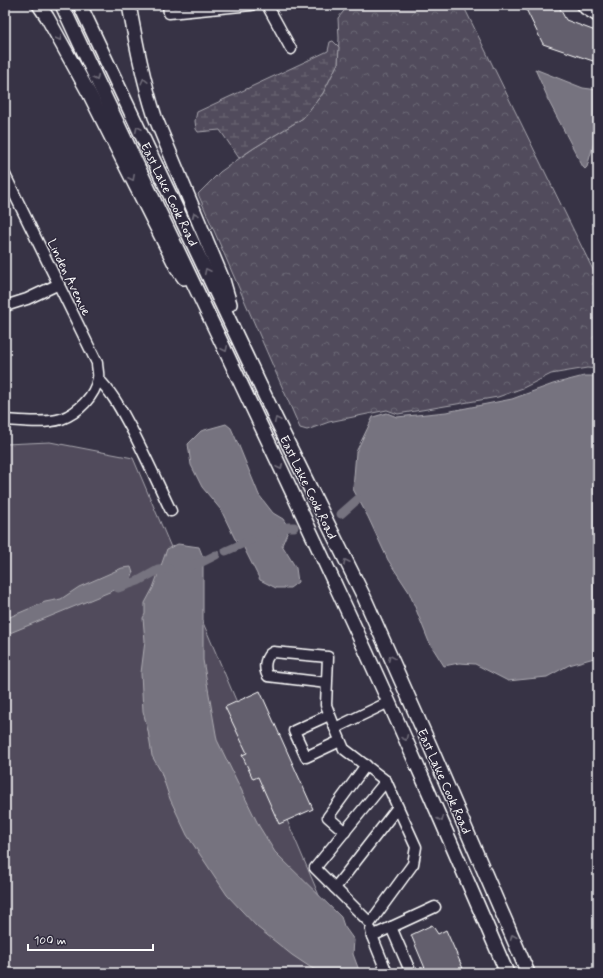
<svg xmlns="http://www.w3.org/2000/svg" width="603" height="978" viewBox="0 0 603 978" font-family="Mynerve,sans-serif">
  <defs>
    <pattern id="forest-crowns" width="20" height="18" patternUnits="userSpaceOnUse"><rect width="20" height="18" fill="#514c5c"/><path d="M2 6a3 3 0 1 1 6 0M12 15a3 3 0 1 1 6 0" fill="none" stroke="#6b6774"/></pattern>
    <pattern id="wetland-marsh" width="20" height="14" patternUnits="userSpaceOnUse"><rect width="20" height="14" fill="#514c5c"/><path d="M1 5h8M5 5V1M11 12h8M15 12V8" fill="none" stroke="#6b6774"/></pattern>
  </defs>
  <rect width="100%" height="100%" fill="#373345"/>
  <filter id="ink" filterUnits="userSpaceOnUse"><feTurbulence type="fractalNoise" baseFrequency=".025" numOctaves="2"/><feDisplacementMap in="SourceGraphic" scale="8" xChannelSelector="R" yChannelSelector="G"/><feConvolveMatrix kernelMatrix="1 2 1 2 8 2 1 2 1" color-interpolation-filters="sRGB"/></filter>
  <g filter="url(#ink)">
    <path fill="#514c5c" stroke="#a8a6ae" d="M50,442L133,458L352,973H5V444Z"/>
    <path fill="url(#forest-crowns)" stroke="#a8a6ae" d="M349,5H463L598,280V369L587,368L551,374L523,388L498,397L398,414L387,410L329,422L307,430L300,428L198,194L220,172L254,148L303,118L323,93L338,63L339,38L338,18Z"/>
    <path fill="url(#wetland-marsh)" stroke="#a8a6ae" d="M333,41L339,47L338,63L323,93L303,118L254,148L239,158L220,130L198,132L196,129L195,121L197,112L328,51L330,42Z"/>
    <g fill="#76737f" stroke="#adabb2">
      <path d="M535,69L583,88L598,90V137L593,146L587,167L585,169L583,167L547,98V96Z"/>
      <path d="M584,376H598V657L569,665L547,677L508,681L475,664L459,663L444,666L429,642L409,592L388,560L368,517L353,489L356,452L373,417L387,413L397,417L446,412L512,399L553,384Z"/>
      <path d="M226,424L231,428L239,446L259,495L273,513L283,519L288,527V531L282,545L296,568L298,582L290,588H276L260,580L243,546L235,539L221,510L202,487L191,465L188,444L201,431Z"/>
      <path d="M178,544L199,547L203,557V660L217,740L259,826L275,852L341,917L344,926L354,940L353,954L360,973H321L310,967L292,955L257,927L227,895L187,835L170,799L161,772L152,756L148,731L143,711L141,673L145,641L143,618L145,614V603L153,588L167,549Z"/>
      <path d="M131,567L133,573L129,584L5,635V619L45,602L61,599L79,587L122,568Z"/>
    </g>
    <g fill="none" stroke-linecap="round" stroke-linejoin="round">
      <g stroke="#76737f" stroke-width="9">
        <path d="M341,514L358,499"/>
        <path d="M278,531L288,527H294"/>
        <path d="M226,551L251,540"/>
        <path d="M192,565L202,562L216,555"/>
        <path d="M118,588L138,581L158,570L169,569"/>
      </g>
    </g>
    <g fill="#635f6d" stroke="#fff">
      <path d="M524,5H558L566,20L598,32V54L596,62L543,44Z"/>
      <path d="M260,691L313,809L279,824L258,777L253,779L242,755L247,753L225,707Z"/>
      <path d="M432,925L438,934L446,930L465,973H427L411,935Z"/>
    </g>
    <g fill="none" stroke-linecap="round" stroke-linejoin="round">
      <g stroke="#fff" stroke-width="13">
        <g id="minor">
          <path d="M168,5L169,13L251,5"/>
          <path d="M267,5L291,49"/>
          <path d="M582,5L585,9L598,17"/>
          <path d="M5,175L97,363C97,368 99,374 98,378C95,396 78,413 61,419C46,424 21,421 5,420"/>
          <path d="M5,306L27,299L59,284"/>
          <path d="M98,379C113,393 122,412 132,430C146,457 158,484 171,511"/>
          <path d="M327,683L268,676C263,668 265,656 273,652L328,657L326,705L335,728L389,702"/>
          <path d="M329,715L294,731L306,757L340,741"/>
          <path d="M335,728L344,749L386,781L416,847L413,864L370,923L335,888L398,807"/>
          <path d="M345,832L328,817L366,765"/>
          <path d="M335,888L315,868L386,781"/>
          <path d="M391,927L411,973"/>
          <path d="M371,930L372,936L387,973"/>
          <path d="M372,936L435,907"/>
        </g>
      </g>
      <g stroke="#fff" stroke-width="16">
        <g id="major">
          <path d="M39,5L47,17L90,95L177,268L184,278"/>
          <path d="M62,5C153,201 248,395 338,591C397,717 452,845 507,973"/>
          <path d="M80,5L276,419L364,597L431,748L528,973"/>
          <path d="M129,5C136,43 143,80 155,117L223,280L230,304"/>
        </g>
      </g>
      <use href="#minor" stroke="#2f2a3d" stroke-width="10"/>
      <use href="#major" stroke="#2f2a3d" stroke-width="13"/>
    </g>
    <defs><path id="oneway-chevron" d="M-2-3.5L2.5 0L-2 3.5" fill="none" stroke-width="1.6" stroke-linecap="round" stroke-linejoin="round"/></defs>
    <g stroke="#6d6a77">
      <use href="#oneway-chevron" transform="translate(59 38) rotate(61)"/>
      <use href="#oneway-chevron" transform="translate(96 78) rotate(64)"/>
      <use href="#oneway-chevron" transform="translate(144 81) rotate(-104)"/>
      <use href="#oneway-chevron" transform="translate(138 129) rotate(-116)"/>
      <use href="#oneway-chevron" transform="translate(132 178) rotate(63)"/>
      <use href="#oneway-chevron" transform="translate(195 215) rotate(-113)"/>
      <use href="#oneway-chevron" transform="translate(207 271) rotate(-116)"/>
      <use href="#oneway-chevron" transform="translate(225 349) rotate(65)"/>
      <use href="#oneway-chevron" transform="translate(277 420) rotate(-115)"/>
      <use href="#oneway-chevron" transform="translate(280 467) rotate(65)"/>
      <use href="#oneway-chevron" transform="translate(346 562) rotate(-116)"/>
      <use href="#oneway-chevron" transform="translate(391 658) rotate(-114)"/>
      <use href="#oneway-chevron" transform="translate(405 738) rotate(66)"/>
      <use href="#oneway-chevron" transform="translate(441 819) rotate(67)"/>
      <use href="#oneway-chevron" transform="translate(513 937) rotate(-113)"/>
    </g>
  </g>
  <g text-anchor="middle" stroke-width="3" stroke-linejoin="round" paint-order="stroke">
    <g font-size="13" fill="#fff" stroke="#2f2a3d">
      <text transform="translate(170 194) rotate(64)" y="5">East Lake Cook Road</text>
      <text transform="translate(70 277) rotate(64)" y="5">Linden Avenue</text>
      <text transform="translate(309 487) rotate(64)" y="5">East Lake Cook Road</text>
      <text transform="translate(445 781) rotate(66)" y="5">East Lake Cook Road</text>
    </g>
  </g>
  <rect width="603" height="978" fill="none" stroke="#2f2a3d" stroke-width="20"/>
  <rect x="10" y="10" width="583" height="958" fill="none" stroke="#fff" stroke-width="1.5" filter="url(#ink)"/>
  <path d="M28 944v6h125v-6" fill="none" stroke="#ffffff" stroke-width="2"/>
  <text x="34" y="944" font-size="12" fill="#ffffff" stroke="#2f2a3d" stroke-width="3" paint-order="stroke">100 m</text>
</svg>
